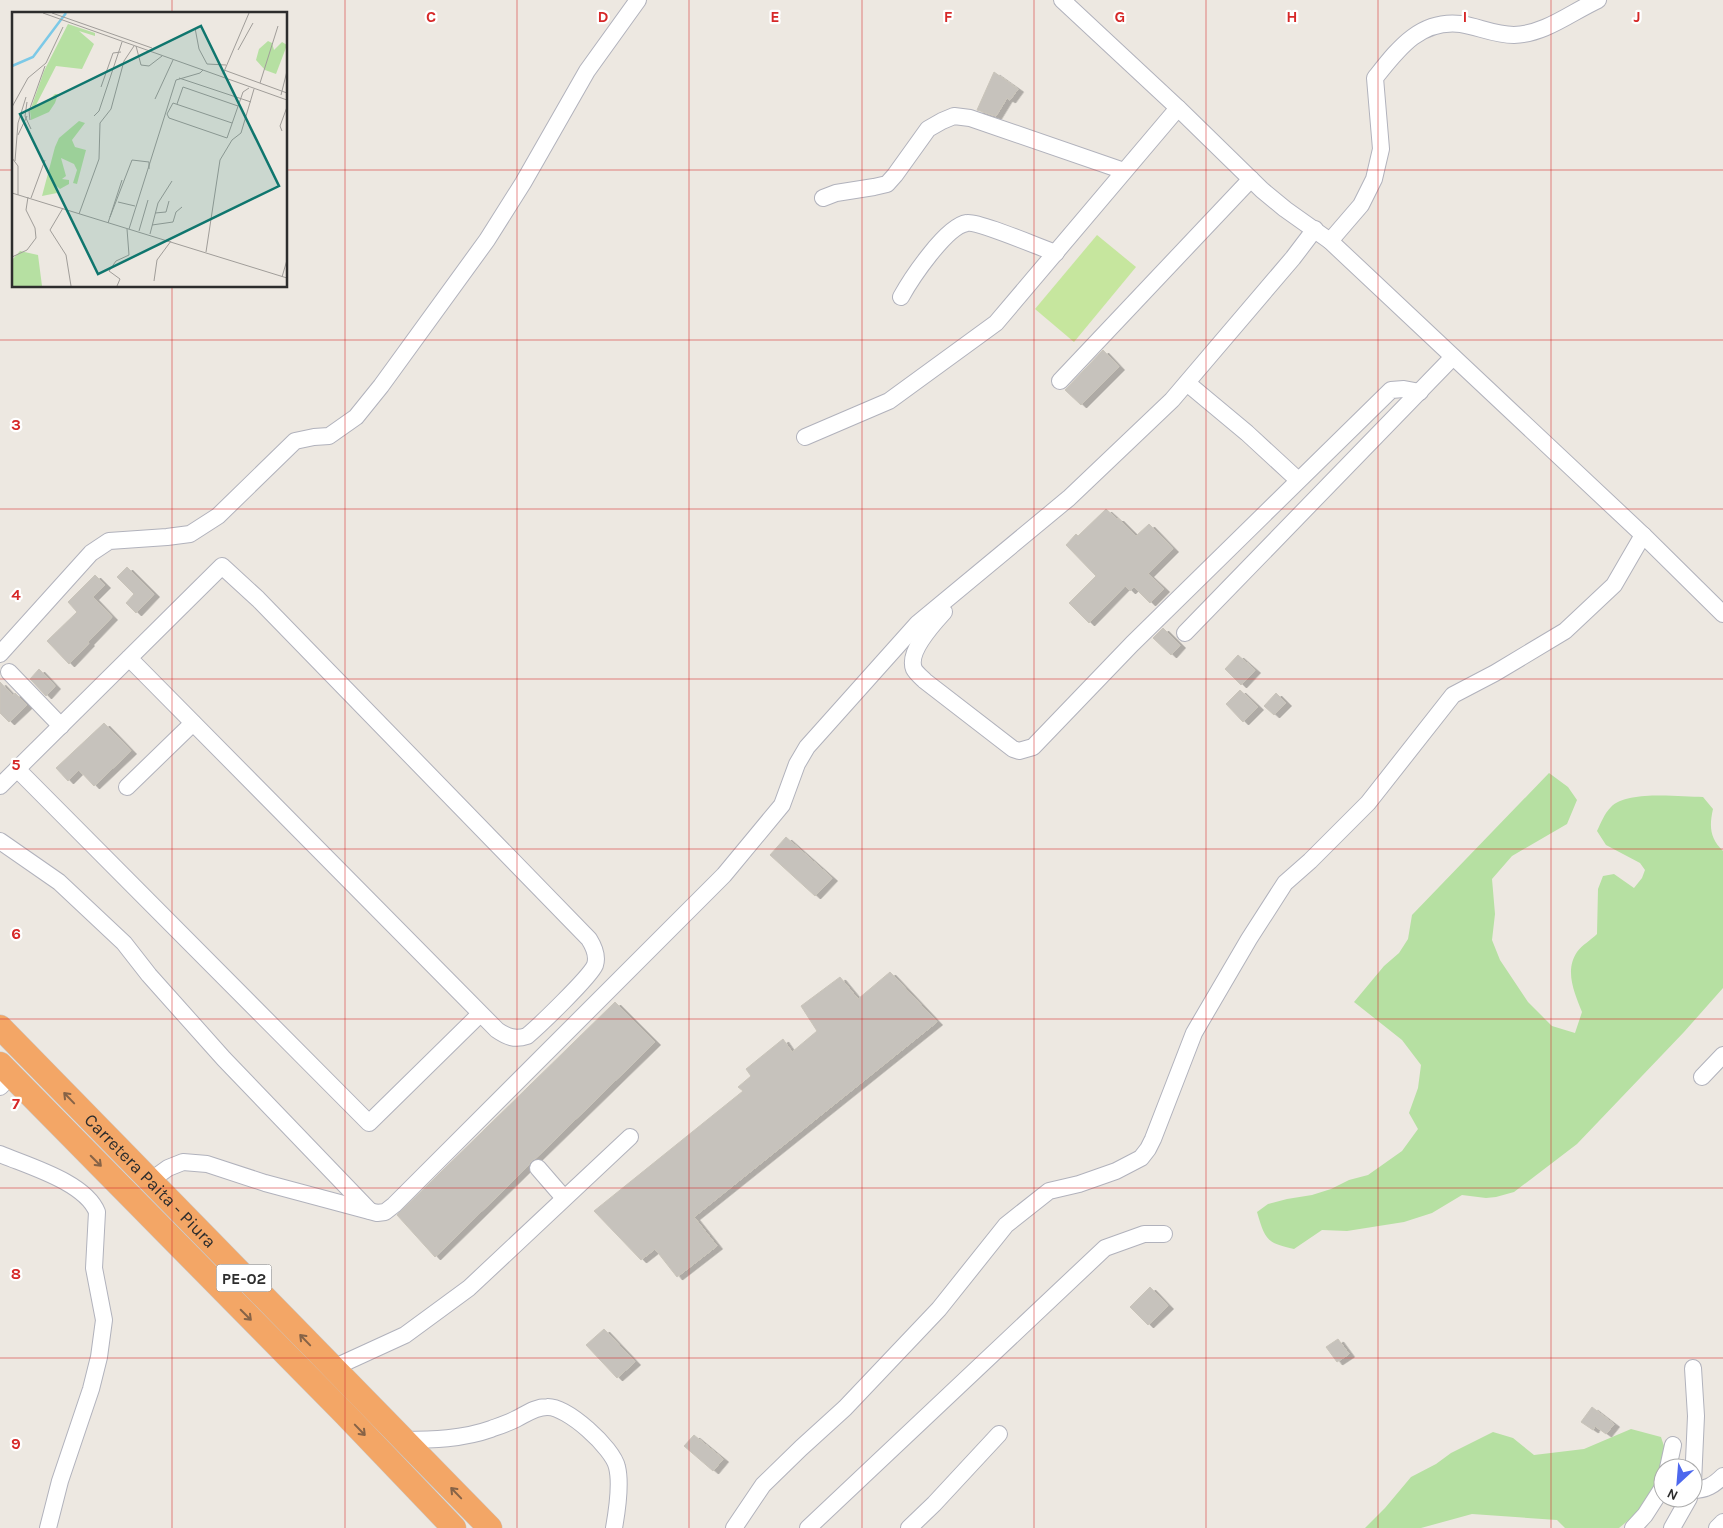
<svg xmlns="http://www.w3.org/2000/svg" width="1723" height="1528" viewBox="0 0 1723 1528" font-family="Karla,sans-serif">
  <defs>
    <filter id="shadow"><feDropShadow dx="5.5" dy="3" stdDeviation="0" flood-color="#0004"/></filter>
  </defs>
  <rect width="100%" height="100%" fill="#ede8e1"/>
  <g fill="#b6e0a2">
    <path d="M1549,773L1568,787L1577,800L1567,824L1512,856L1492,879L1495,914L1492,940L1500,960L1528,1002L1552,1026L1575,1033L1582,1012C1575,994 1564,971 1577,952C1582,945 1591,940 1597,934L1598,889L1603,876L1614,874L1634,888L1642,878L1645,870L1640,863L1606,845L1597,831C1601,823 1604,814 1611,807C1627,790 1680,797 1703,797L1713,809C1709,827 1710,838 1723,851V988L1684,1032L1577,1144L1514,1192L1496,1197L1486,1198L1462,1195L1432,1213L1404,1222L1347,1231L1322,1230L1294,1249C1266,1243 1265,1239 1257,1212L1268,1204L1287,1199L1312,1195L1331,1189L1349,1180L1368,1175L1402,1151L1418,1129L1409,1113L1418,1088L1421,1065L1402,1040L1354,1002L1384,966L1399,953L1408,939L1412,915Z"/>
    <path d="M1631,1429L1661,1437L1669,1461L1663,1468V1475L1660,1482L1636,1514L1619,1528H1565L1557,1520L1472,1514L1421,1528H1365L1385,1508L1411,1477L1436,1464L1451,1453L1493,1432L1513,1438L1534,1455L1584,1449Z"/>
  </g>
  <path fill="#c6e69e" d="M1097,235L1136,267L1074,342L1035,309Z"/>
  <g fill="#c6c2bc" stroke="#c9c4ba" filter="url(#shadow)">
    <path d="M994,72L1018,89L1010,100L1007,98L996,116L977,110Z"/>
    <path d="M1103,350L1119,367L1081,405L1065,390Z"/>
    <path d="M1106,509L1117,519L1118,518L1136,536L1149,524L1173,549L1148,574L1164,589L1150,603L1134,587L1130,591L1125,586L1089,623L1069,603L1096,576L1066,545L1076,534L1078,536Z"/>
    <path d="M127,567L154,594L136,613L126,603L134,594L117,577Z"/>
    <path d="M95,575L105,585L93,597L112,617L88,642L89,643L69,664L47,641L77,612L68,602Z"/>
    <path d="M1163,628L1180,645L1171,655L1153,638Z"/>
    <path d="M1238,655L1255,670L1241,685L1225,669Z"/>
    <path d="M39,669L55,686L46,696L30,679Z"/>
    <path d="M0,682L13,696L15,693L27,705L9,722L0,713Z"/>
    <path d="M1240,690L1258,707L1243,722L1226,704Z"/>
    <path d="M1276,693L1286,703L1274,715L1264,706Z"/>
    <path d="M104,723L131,751L94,786L79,770L68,781L56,768Z"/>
    <path d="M786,837L832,878L815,896L770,855Z"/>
    <path d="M890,972L937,1022L694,1217L717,1246L677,1277L655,1249L641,1260L594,1211L743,1091L738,1087L751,1076L746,1069L783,1039L792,1052L817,1031L801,1006L840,977L858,999Z"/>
    <path d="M615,1002L655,1042L536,1158L531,1161L528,1166L435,1257L397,1215Z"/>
    <path d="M1150,1287L1168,1306L1148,1325L1130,1307Z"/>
    <path d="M604,1329L635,1362L617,1378L586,1345Z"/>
    <path d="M1338,1339L1349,1354L1337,1362L1326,1347Z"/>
    <path d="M1592,1407L1614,1424L1606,1434L1595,1426L1593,1430L1581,1422Z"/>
    <path d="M694,1435L723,1459L713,1471L684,1446Z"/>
  </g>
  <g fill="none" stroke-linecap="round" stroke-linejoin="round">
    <g stroke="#b1b2bc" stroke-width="18">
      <g id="minor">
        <path d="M1062,0L1178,108L1262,190L1285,209L1330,241L1643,535L1723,614"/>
        <path d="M823,198L836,193L874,187L887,184L895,175L928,129L942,121L954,116L970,118L1124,171"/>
        <path d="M1330,241L1361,205L1374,179L1381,149L1375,78C1398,49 1420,19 1461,24C1479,27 1495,35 1514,35C1545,34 1570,13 1598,0"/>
        <path d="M901,297C911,279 946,226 967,223C978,221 1041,248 1056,253"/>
        <path d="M1060,381L1251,179"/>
        <path d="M1187,383L1247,433L1298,480"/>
        <path d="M805,437L889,401L996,323L1178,108"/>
        <path d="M944,612C933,624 907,652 914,669C916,673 922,678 925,681L1013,749L1019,751L1033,747L1132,644L1391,390L1404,389L1420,392"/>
        <path d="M1185,633L1453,357"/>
        <path d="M0,654L91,553L109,541L167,537L190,534L218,516L295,441L314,437L329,436L356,417L381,386L487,240L523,183L587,71L638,0"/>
        <path d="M9,672L61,726"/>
        <path d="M17,769L369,1123L480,1014"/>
        <path d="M0,786L222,566L258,599L589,939C594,947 598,956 595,965C590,977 539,1026 527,1036C515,1040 507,1037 497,1030L129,658"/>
        <path d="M127,787L193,723"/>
        <path d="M0,841L59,882L124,943L149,975L224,1059L370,1211"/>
        <path d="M1702,1077L1723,1055"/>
        <path d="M0,1087L11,1076"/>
        <path d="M0,1154C28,1166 85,1182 97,1212L94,1268L104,1320L99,1357L91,1389L60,1481L48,1528"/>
        <path d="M538,1168L564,1198"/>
        <path d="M150,1181L168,1168L183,1162L207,1164L265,1183L377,1213L385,1212L394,1205L724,875L782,805L797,764L807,747L917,624L1069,498L1172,400L1293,258L1315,229"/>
        <path d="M333,1368L405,1335L469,1288L630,1137"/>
        <path d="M403,1440C432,1440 463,1439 491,1429C499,1426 508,1423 516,1419C526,1414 535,1407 547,1407C567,1406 613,1448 617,1467C621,1483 617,1511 614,1528"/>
        <path d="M1668,1468L1673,1445"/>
        <path d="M1693,1483L1696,1416L1693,1368"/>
        <path d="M1693,1490C1706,1490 1714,1485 1723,1476"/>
        <path d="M734,1528L763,1485L801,1448L845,1408L939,1309L1006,1225L1049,1191L1079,1184L1116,1171L1141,1158L1148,1149L1153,1139L1194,1033L1249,939L1285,883L1310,861L1368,803L1453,695L1495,673L1565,631L1614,585L1643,535"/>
        <path d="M808,1528L1105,1248L1144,1234H1164"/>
        <path d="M909,1528L934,1504L999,1434"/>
        <path d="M1633,1528L1645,1515L1663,1487"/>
        <path d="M1672,1528L1689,1498"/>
        <path d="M1717,1528L1723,1522"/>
      </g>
    </g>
    <g stroke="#c8c8c8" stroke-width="25">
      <g id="highway">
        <path id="s1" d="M0,1027L490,1528"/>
        <path d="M0,1064L345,1414L454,1528"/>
      </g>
    </g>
    <use href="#minor" stroke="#fff" stroke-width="16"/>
    <use href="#highway" stroke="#f3a666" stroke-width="24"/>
  </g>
  <defs><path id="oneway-shaft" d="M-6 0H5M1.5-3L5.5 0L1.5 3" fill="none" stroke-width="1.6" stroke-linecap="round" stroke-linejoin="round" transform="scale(1.25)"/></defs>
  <g stroke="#866347">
    <use href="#oneway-shaft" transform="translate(69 1098) rotate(-134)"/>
    <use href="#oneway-shaft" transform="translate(96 1161) rotate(45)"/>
    <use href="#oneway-shaft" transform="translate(246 1315) rotate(45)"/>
    <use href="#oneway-shaft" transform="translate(305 1340) rotate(-134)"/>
    <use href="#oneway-shaft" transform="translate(360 1430) rotate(46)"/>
    <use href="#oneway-shaft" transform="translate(456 1493) rotate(-134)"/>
  </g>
  <path fill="none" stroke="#d62828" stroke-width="1" stroke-opacity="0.55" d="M172,0V14M345,0V1528M517,0V1528M689,0V1528M862,0V1528M1034,0V1528M1206,0V1528M1378,0V1528M1551,0V1528M0,170H14M286,170H1723M172,286V1528M0,340H1723M0,509H1723M0,679H1723M0,849H1723M0,1019H1723M0,1188H1723M0,1358H1723"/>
  <g text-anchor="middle" stroke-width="4.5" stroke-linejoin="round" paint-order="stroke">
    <rect fill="#fff" stroke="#6c6c6c" stroke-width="1" x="216.5" y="1264.5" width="55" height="27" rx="4"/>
    <g font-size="16" font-weight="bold" fill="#2d2d2d">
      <text x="244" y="1284">PE-02</text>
    </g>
    <g font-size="18" fill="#2d2d2d" stroke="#fff">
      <text dy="6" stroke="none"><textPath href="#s1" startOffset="215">Carretera Paita - Piura</textPath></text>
    </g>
  </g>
  <g transform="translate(12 12)">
    <rect width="275" height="275" fill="#ede8e1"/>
    <path d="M56,12L83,21V24L67,19L82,32L70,57L44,54L24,93L35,90L43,82H46L43,91L37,100L19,108L18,99L32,59ZM256,29L260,31L262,38L270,30L275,33L264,62L253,58L244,48L247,37ZM67,109L73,111L60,128L63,135L74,138L65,172L61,171L65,158L62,152L49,146L54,164L50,167L57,168V172L48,177L42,172L45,181L30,184L43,135L47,126ZM8,239L26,243L30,274H0V248Z" fill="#b6e0a2"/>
    <path fill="none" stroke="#7cc9e7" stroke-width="2.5" d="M0,54L21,45L54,1"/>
    <path fill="none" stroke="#a09d99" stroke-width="1" d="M31,1L275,88M40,1L140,36M183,16L187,37L195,52L214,53M124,34L129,53L137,54L150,44M226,38L241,11M212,58L275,81M211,62L237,1M167,66L239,90M248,71L266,14M89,75L101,41L109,40M269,83L275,59M143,87L161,48M15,90L13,104L19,117M165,92L171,75L226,94M0,95L16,66L34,51L51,15M82,104L87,99L110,30M18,108L17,99L33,54M220,111L161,91L155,102L157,106L215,126L231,80L237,76M270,119L268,114L275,95M6,123L15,104M0,146L6,154V183M3,149L6,111L14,85M0,181L275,266M19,186L33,148M106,190L123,194M51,196L38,218L54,243L59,274M143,201L154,200L157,189M67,202L87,147L88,111L99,97L112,49L122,34M98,205L120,148L137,150V157M96,211L110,168M140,213L161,210L164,200L170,195M117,217L164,68L188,61L191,58M127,219L136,188M138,222L146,191L160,169M194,240L208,148L220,128L229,121L242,77M0,245L15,238L24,226L23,216L14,198L16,185M270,265L275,248M142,269L145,248L159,229M105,274L108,267L97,259L104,249L117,243L115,217"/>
    <path fill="#0f766e" fill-opacity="0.15" stroke="#0f766e" stroke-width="2.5" d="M189,14L267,174L86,262L8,102Z"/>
    <rect width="275" height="275" fill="none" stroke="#2d2d2d" stroke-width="2.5"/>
  </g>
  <g font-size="16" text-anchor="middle" font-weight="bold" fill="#d62828" stroke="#fff" stroke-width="4.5" stroke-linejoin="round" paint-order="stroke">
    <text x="431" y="22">C</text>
    <text x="603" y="22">D</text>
    <text x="775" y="22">E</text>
    <text x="948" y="22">F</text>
    <text x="1120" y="22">G</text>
    <text x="1292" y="22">H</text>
    <text x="1465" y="22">I</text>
    <text x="1637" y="22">J</text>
    <text x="16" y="430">3</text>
    <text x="16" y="600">4</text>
    <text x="16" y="770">5</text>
    <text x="16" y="939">6</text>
    <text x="16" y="1109">7</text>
    <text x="16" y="1279">8</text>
    <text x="16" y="1449">9</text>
  </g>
  <g transform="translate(1678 1483) rotate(206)"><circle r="24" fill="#ffffff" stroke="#ababab"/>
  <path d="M0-4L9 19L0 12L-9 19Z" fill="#4d68ee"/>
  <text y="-8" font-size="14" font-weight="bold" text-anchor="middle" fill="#2d2d2d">N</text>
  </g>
</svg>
